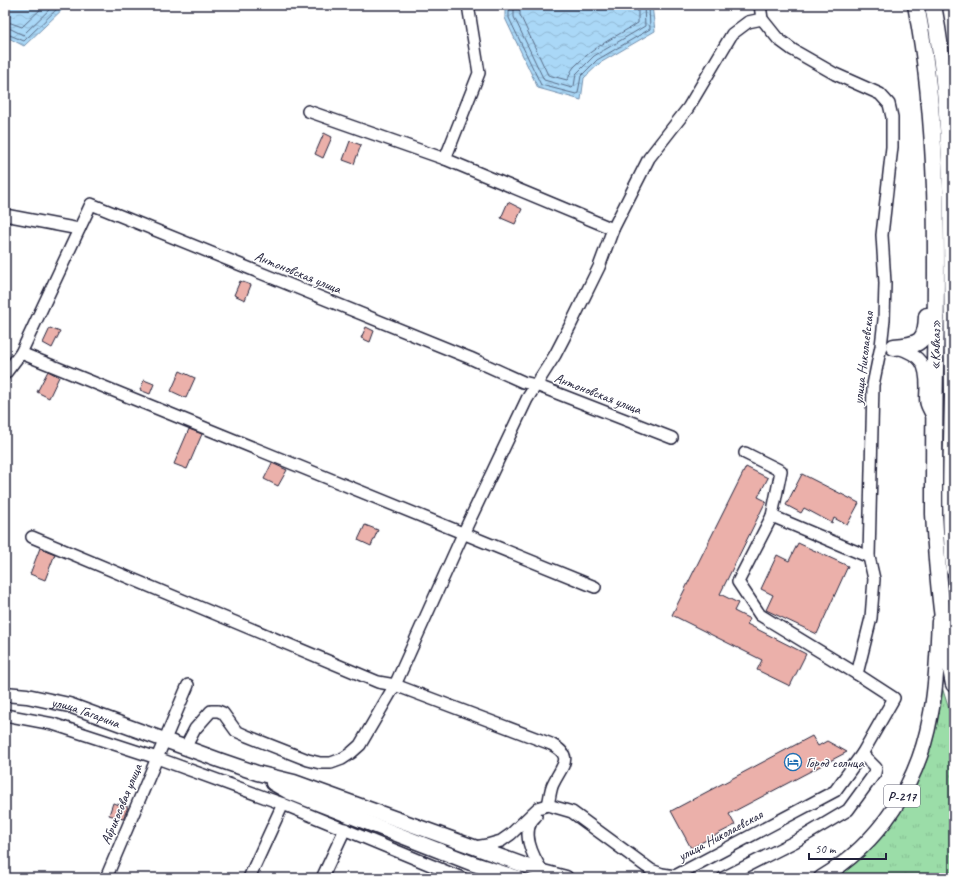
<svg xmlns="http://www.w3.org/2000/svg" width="959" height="883" viewBox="0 0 959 883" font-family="Caveat,sans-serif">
  <defs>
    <pattern id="grass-tufts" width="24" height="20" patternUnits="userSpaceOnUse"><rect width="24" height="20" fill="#9bdda8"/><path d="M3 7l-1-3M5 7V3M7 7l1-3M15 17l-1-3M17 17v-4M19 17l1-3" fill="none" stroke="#85bd92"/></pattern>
    <pattern id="water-waves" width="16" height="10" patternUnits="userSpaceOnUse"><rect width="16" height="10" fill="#aad8f7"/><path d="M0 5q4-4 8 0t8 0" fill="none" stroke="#92b9d5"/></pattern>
  </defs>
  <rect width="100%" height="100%" fill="#fff"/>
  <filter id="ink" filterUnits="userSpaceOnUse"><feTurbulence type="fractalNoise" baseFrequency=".025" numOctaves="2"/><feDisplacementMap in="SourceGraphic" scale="8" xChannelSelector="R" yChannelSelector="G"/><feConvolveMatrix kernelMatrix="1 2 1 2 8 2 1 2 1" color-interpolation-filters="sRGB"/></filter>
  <g filter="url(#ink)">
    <path fill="url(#grass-tufts)" stroke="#5e8072" d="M941,684L954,725V878H832C838,875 845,872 851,867C896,829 929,773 938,714C939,704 940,694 941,684Z"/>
    <g fill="url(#water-waves)" stroke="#748fac">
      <path d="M5,5H67L24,46L5,36Z"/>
      <path d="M505,5H652L655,31L600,63L584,78L581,100L538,88L505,18Z"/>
    </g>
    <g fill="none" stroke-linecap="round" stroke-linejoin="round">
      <g stroke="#586b86" stroke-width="1">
        <path d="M509,5V18L541,85L576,94L578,93L581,76L597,60L650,29L649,5"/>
        <path d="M514,5V17L544,80L572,88L574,86L576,74L594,56L645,26L644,5"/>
        <path d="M520,5V15L548,75L567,80C570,77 570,71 574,67C593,47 615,37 638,23V5"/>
        <path d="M5,22L11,23L22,27L45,5"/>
        <path d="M5,28H9L23,35L54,5"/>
        <path d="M5,33L24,41L61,5"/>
      </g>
    </g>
    <g fill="#ebb0aa" stroke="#22223b">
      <path d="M324,133L332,137L323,158L315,154Z"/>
      <path d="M350,141L361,145L354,164L343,160Z"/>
      <path d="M508,202L522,209L515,224L501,218Z"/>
      <path d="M240,281L251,285L245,300L234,295Z"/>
      <path d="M366,327L374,331L370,342L361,338Z"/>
      <path d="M50,328L60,332L52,348L43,343Z"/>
      <path d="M48,371L59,377L49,398L37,392Z"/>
      <path d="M180,371L195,378L186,398L171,391Z"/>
      <path d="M144,380L154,384L150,394L140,390Z"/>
      <path d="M189,429L202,434L187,469L174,464Z"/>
      <path d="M272,463L287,470L278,486L264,479Z"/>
      <path d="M746,467L768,478L758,497L766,501L720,594L738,603L734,611L750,619L747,624L806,654L790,686L757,670L762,660L672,615Z"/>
      <path d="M802,474L859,503L847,525L834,518L832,523L804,508L801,513L786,505Z"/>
      <path d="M365,525L378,530L371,546L358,540Z"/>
      <path d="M798,543L848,566L817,634L766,610L773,595L761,589L777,555L789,561Z"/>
      <path d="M40,548L55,554L45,580L30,574Z"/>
      <path d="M812,736L818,746L827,741L847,752L729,814L735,825L691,848L671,811Z"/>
      <path d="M113,803L128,807L123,819L109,815Z"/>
    </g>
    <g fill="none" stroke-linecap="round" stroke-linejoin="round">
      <g stroke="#22223b" stroke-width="14">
        <g id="minor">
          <path d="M308,111L445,159L613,229"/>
          <path d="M445,159L479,73L468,5"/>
          <path d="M5,215L79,229"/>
          <path d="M898,348C921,356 926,363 926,387C926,392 925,399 926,403C927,408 931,413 933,418"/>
          <path d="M21,353L595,587"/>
          <path d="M5,374L21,353L91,204L470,358L523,382L536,385L672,438"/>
          <path d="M745,453L781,471L772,516"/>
          <path d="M32,537L378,682L395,685L551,744C575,757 562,765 553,784C550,790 550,798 548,805"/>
          <path d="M857,674L760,615L738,582L772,516L869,557"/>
          <path d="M5,715L53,724L157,758L283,804L462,878"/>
          <path d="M185,748L195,729L211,711H218L223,713L236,731L247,736L308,760L320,763H331L342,759L351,753L360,745L395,685L463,534L527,399L555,355L570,326L599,267L613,229L649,158L688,108L732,34L748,22L762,19"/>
          <path d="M536,816C519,830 533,857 543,872"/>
          <path d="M475,847L487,845L501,841L511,834L538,808L548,805L572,812L651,870L662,874L675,876L835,791L862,754L894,698L857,674L871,618L874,579L869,557L873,385L881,346L884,320L885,283L882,235L892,147V117L889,104L880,94L835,74L793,50L778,39L762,19L760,5"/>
          <path d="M106,878L188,685"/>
          <path d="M249,878L283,804"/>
          <path d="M322,878L345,829"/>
          <path d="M723,878L796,841L848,810L875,773L876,768L862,754"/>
        </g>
      </g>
      <g stroke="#22223b" stroke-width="17">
        <g id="major">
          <path id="s1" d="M5,694L27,696L69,705L219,760L257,773L294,782L543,872L566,878"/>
          <path d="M273,783L289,792L471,863L518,878"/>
          <path d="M821,878C880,843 918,784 930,718C937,686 937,653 939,621"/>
        </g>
      </g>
      <g stroke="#22223b" stroke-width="19">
        <g id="highway">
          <path d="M916,5C939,124 937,245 935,366C934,415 934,465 934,514C937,571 942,628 954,684"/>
          <path d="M933,5C947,78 951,153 952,227C952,284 953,340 953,397C952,454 949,511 954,569"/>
          <path d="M894,347C920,345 926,342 927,316"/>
        </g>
      </g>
      <use href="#minor" stroke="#fff" stroke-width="11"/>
      <use href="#major" stroke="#fff" stroke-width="14"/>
      <use href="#highway" stroke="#fff" stroke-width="16"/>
    </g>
  </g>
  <defs>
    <g id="hotel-ring" transform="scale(0.9)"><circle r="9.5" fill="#fff" stroke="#1f6fb2" stroke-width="1.5"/><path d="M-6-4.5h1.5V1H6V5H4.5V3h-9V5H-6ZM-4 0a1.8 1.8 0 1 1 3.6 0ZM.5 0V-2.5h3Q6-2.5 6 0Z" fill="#1f6fb2"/></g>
  </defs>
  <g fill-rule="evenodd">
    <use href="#hotel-ring" x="793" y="762"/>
  </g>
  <g text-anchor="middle" stroke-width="3" stroke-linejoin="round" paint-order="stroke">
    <rect fill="#fff" stroke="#646476" stroke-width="1" x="884" y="785" width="36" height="22" rx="3"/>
    <g font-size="13" font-weight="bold" fill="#22223b">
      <text x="902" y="801">Р-217</text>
    </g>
    <g font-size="14" fill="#22223b" stroke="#fff">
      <text transform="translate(298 272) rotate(22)" y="5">Антоновская улица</text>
      <text transform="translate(935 345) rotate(-89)" y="5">«Кавказ»</text>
      <text transform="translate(863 358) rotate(-83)" y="5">улица Николаевская</text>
      <text transform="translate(598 393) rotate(21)" y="5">Антоновская улица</text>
      <text dy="5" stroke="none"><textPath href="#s1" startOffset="83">улица Гагарина</textPath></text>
      <text transform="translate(121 804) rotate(-67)" y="5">Абрикосовая улица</text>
      <text transform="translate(720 835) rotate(-28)" y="5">улица Николаевская</text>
    </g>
    <g font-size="14" fill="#22223b" stroke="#fff" text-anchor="start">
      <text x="806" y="767">Город солнца</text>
    </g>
  </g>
  <rect width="959" height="883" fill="none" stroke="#fff" stroke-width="20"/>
  <rect x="10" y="10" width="939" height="863" fill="none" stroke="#22223b" stroke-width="1.5" filter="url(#ink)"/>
  <path d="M809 853v6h77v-6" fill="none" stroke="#22223b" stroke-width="2"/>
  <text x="815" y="853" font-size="12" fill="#22223b" stroke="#ffffff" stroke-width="3" paint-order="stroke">50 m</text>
</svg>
